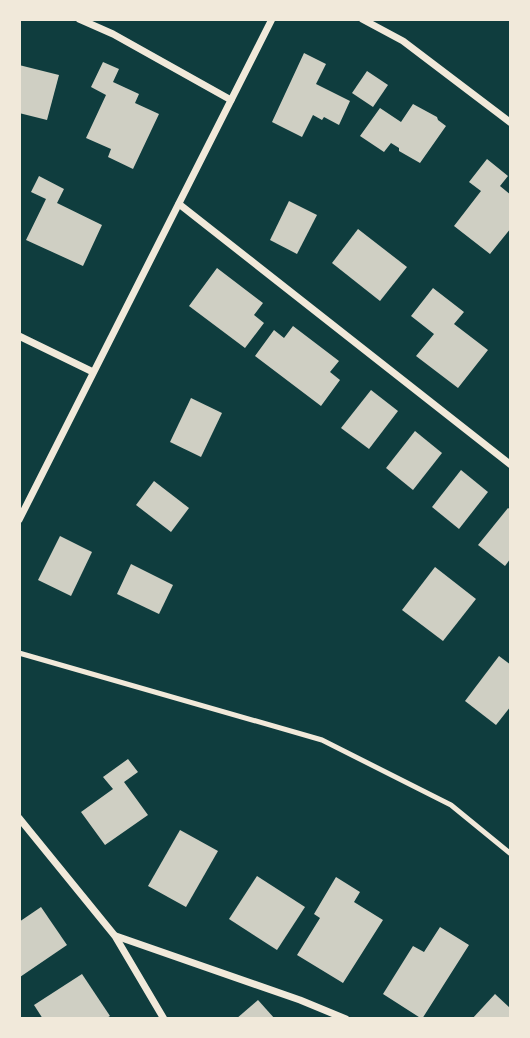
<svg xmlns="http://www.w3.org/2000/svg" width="530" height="1038" viewBox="0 0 530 1038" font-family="'Alegreya Sans',sans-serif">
  <rect width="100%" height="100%" fill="#0f3d3e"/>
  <g fill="#cfcfc3">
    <path d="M304,53L326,64L316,84L350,101L339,125L324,117L322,120L313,115L302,137L272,122Z"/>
    <path d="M103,62L119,69L113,82L139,94L135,103L159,114L133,169L108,157L111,149L86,138L106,95L91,87Z"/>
    <path d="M19,65L59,75L47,120L19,113Z"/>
    <path d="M367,71L388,85L373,107L352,93Z"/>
    <path d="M413,104L437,117L438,120L446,126L420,163L399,151V148L391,143L384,152L360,136L380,108L401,122Z"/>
    <path d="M487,159L508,176L500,186L511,195V228L490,254L454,226L481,191L469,182Z"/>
    <path d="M39,176L64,189L57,203L102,225L83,266L26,240L46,199L31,192Z"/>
    <path d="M289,201L317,215L297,254L270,240Z"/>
    <path d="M358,229L407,267L380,301L332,263Z"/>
    <path d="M217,268L263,303L254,315L264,323L245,348L189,306Z"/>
    <path d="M433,288L464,312L454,324L488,350L458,388L416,356L434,334L411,316Z"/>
    <path d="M293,326L339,361L330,372L340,380L321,406L255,356L274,330L284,338Z"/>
    <path d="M371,390L398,411L369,449L341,428Z"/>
    <path d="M191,398L222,413L201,457L170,442Z"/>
    <path d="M415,431L442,453L413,490L386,468Z"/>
    <path d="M461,470L488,492L459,529L432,507Z"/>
    <path d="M154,481L189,508L171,532L136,505Z"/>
    <path d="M508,508L511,510V558L505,566L478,545Z"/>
    <path d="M60,536L92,552L71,596L38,580Z"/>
    <path d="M131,564L173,585L159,614L117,594Z"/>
    <path d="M435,567L476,599L443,641L402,610Z"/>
    <path d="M499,656L511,665V706L496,725L465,701Z"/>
    <path d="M128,759L138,772L124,782L148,815L105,845L81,812L113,789L103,777Z"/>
    <path d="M180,830L218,851L186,907L148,886Z"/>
    <path d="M257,876L305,907L277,950L229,919Z"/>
    <path d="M336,877L360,892L354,902L383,920L343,983L297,955L320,918L314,914Z"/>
    <path d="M41,907L67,945L20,977L19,922Z"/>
    <path d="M440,927L469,945L422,1019L383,994L413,946L424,952Z"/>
    <path d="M82,974L110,1016L105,1019H43L34,1005Z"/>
    <path d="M495,994L511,1009V1019H472Z"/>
    <path d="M258,1000L275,1019H236Z"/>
  </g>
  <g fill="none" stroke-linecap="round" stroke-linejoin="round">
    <path stroke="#f1e9da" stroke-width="5" d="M19,653L322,740L451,805L511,854"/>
    <g stroke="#f1e9da" stroke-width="7">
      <path d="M79,19L113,34L231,100"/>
      <path d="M362,19L403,41L511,123"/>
      <path d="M179,204L511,465"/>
      <path d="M19,336L93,372"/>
      <path d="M19,520L272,19"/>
      <path d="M19,818L115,936L164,1019"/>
      <path d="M116,936L300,1000L346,1019"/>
    </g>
  </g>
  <rect width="530" height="1038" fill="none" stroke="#f1e9da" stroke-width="42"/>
</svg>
